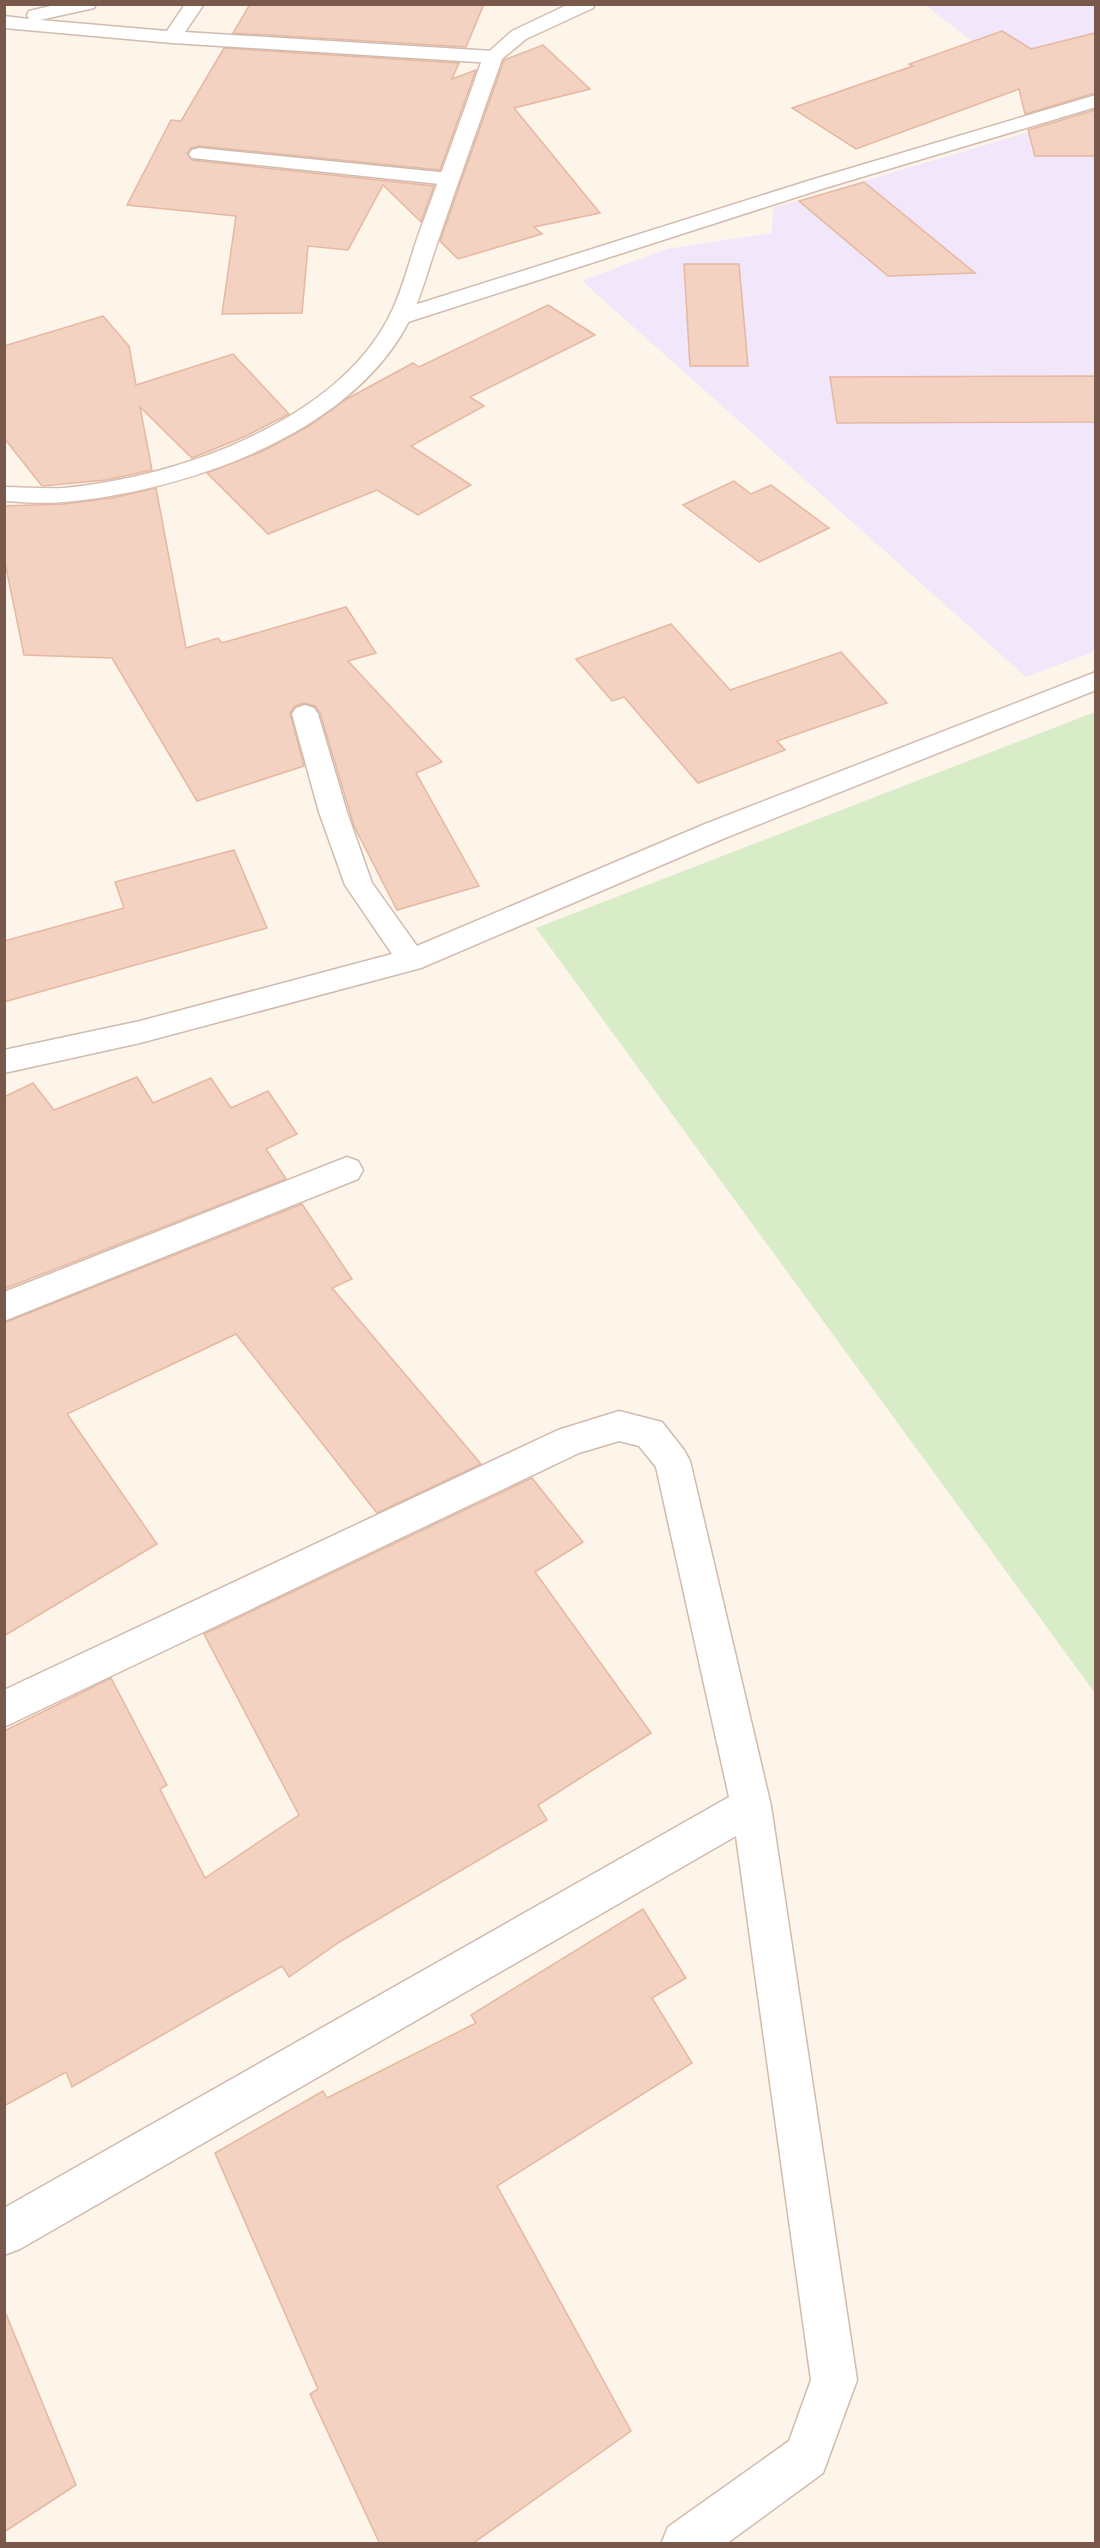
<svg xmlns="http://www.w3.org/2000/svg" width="1100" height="2548" viewBox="0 0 1100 2548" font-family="'Archivo Narrow',sans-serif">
  <rect width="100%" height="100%" fill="#fdf4ea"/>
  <g fill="#f1e6fa">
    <path d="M925,5H1095V75L1036,91Z"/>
    <path d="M1095,118V651L1026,677L582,281L667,249L772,233L773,208L1029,132Z"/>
  </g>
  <path fill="#d8ecc7" d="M1095,712V1693L536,928Z"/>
  <g fill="#f3d2c1" stroke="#e6b7a1" stroke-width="1.5">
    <path d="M250,4H484L466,47L233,33Z"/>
    <path d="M1002,31L1031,49L1095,33V93L1025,114L1019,89L856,149L792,108L913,66L909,64Z"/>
    <path d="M543,45L590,89L514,108L600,213L534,227L542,234L458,259L440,241L504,60Z"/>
    <path d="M224,48L459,63L452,79L476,70L440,170L199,146L191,148L187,153L192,160L434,186L421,222L383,185L348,250L308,246L302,313L222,314L236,216L127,205L171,120L181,121Z"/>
    <path d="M1095,110V156H1035L1028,130Z"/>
    <path d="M864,182L975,273L888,276L799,201Z"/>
    <path d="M684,264H739L748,366H690Z"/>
    <path d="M548,305L595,335L470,397L484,406L411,446L471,485L418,515L377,490L268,534L207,473L263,451L309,426L345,400L413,363L419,367Z"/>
    <path d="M103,316L129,346L136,385L233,354L289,414L246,436L192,458L140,407L152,470L106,480L42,486L4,438V346Z"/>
    <path d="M1095,376V422L837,423L830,377Z"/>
    <path d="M734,481L751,494L771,485L829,528L759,562L683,505Z"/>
    <path d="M156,488L186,648L218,638L222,643L346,607L376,653L348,661L442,762L416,773L479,886L397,910L354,826L320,713L315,706L304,703L295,706L290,713L304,766L197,801L112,658L24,655L4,558V506L64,504L112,498Z"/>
    <path d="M671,624L730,690L841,652L887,703L777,741L785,750L698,783L624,697L612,701L576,659Z"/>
    <path d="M234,850L267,928L4,1002V941L124,908L115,882Z"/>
    <path d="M137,1077L153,1103L211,1078L231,1108L268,1091L297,1134L266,1149L286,1179L4,1289V1097L33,1083L54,1110Z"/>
    <path d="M302,1204L352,1279L332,1288L481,1464L377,1513L236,1334L67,1414L157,1544L4,1636V1323Z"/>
    <path d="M532,1478L583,1542L535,1572L651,1733L538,1805L547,1820L341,1941L289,1977L282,1966L72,2087L66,2072L4,2106V1731L111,1678L167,1785L160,1789L205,1878L299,1815L204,1634Z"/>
    <path d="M643,1909L686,1978L652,1998L692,2063L497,2186L631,2431L472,2544H380L310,2394L318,2389L215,2153L323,2091L327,2098L476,2023L471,2015Z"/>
    <path d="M6,2314L76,2485L4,2532V2315Z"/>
  </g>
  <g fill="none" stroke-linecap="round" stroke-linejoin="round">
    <g stroke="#d0bbae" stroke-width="3">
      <g id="minor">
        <path d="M59,4H96L94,8L40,20L167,31L185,4H204L185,32L493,51L500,53L503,57L500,61L493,63L172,43L4,28V16L29,19L27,15L29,11Z"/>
        <path d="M1096,95V107L825,188L408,322L400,324L392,322L389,317L392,312L811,180Z"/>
        <path d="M199,148L449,173L456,175L459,179L456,183L449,185L192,158L189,154L192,150Z"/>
        <path d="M1096,672V690L725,838L421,968L140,1043L4,1073V1050L140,1021L392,954L345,885L319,812L292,714L296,708L305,705L314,708L318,714L347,812L372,883L417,946L705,824Z"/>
        <path d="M347,1157L358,1161L363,1170L358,1179L4,1321V1292Z"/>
        <path d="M619,1411L662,1422L684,1450L690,1461L771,1806L857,2380L823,2473L726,2544H661L668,2527L789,2441L811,2380L736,1836L20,2249L4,2255V2208L729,1797L656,1467L639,1446L619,1441L579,1453L4,1727V1690L558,1430Z"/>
      </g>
    </g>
    <g stroke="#d6beae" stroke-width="3">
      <path id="secondary" d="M569,4H595L593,8L526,39L502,59C481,118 460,177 440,235C430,262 423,292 411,317C354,434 186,491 64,502C44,504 24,502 4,501V487C24,487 44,489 63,488C174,478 335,423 389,317C402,292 409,262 418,236C440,176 462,117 483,57L512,31Z"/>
    </g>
    <use href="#minor" fill="#fff" fill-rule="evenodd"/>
    <use href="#secondary" fill="#fff" fill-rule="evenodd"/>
  </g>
  <rect width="1100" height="2548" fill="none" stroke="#79594c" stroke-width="12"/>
</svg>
